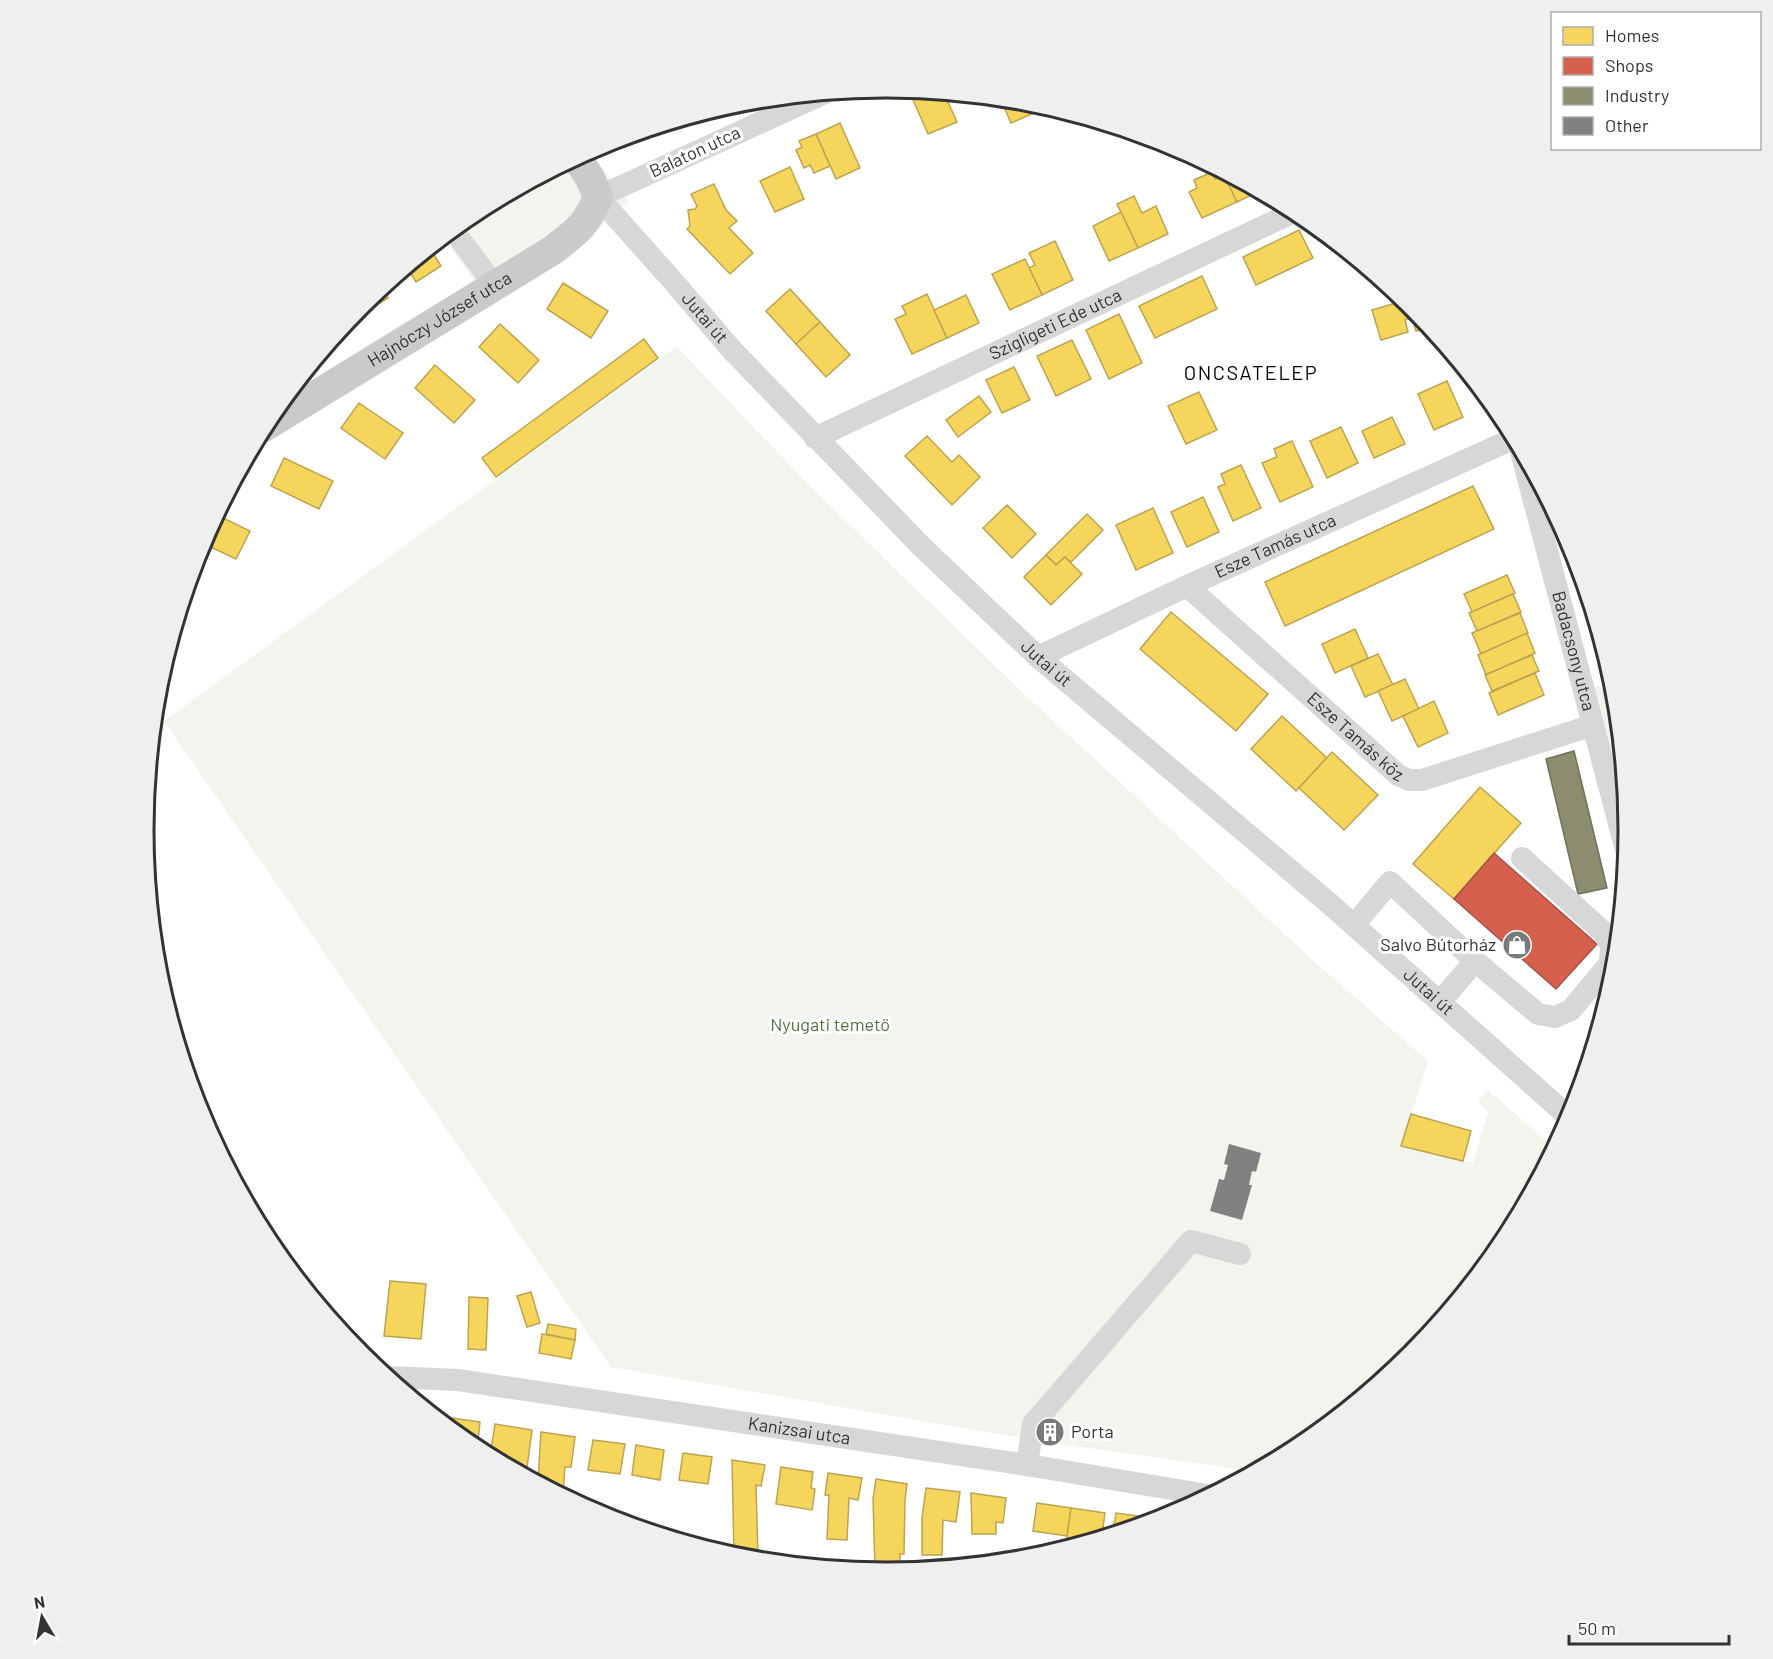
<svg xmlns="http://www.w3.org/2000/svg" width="1773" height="1659" viewBox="0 0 1773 1659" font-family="Barlow,sans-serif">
  <rect width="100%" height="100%" fill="#fff"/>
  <g fill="#f1f5ed">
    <path d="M589,151L629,203L483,293L443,237L474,212Z"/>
    <path d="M677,347L810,486L1024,694L1316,963L1428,1061L1402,1146L1473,1163L1488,1112L1478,1101L1488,1090L1554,1148L1504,1242L1411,1355L1299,1447L1253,1471L1038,1441L611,1367L164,721Z"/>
    <path d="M1614,682L1615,685L1629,830L1584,690Z"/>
  </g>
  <g fill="#f6d55c" stroke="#bca450" stroke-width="1.5">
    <path d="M918,90L944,93L957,122L928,134L910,93Z"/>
    <path d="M1000,98L1028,101L1034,113L1011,123Z"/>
    <path d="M760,99L727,115L725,110L721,112L719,108L742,101Z"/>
    <path d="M840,123L860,168L836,179L816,134Z"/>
    <path d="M816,134L830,166L814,173L810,165L804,168L796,150L802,147L799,141Z"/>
    <path d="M790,167L804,199L775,212L760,181Z"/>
    <path d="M1212,172L1215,179L1224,175L1237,202L1202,218L1189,192L1197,188L1194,180Z"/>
    <path d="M1227,173L1260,191L1237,202L1224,175Z"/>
    <path d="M714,184L726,210L737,221L729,228L753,253L730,274L687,229L690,226L688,210L695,209L697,206L691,194Z"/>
    <path d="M1134,196L1142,213L1156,206L1168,234L1138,248L1117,204Z"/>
    <path d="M1121,212L1138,248L1109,261L1093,226Z"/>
    <path d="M1299,230L1313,258L1256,285L1243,257Z"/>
    <path d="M1055,241L1073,280L1042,295L1029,268L1035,265L1029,253Z"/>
    <path d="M430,248L441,266L416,282L407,267Z"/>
    <path d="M1025,259L1042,295L1010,310L992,274Z"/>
    <path d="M1202,276L1217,309L1155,338L1139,306Z"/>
    <path d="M563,283L608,311L591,338L547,309Z"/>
    <path d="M382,288L388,298L359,316L356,311Z"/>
    <path d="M790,289L820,322L796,344L766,311Z"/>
    <path d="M927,294L947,338L912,354L895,319L906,314L902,306Z"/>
    <path d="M966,295L979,323L947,338L934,310Z"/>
    <path d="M1406,300L1430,327L1416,331L1412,318L1405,320L1408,332L1381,340L1372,310Z"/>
    <path d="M1119,314L1142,363L1109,379L1086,330Z"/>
    <path d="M820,322L850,355L826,377L796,344Z"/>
    <path d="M500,324L539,360L518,383L479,347Z"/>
    <path d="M644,339L658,358L496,477L482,458Z"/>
    <path d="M1072,340L1091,379L1056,396L1037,356Z"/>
    <path d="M435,365L475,400L454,423L415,388Z"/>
    <path d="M1014,367L1030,400L1002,413L986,380Z"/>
    <path d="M1447,381L1463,417L1434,430L1418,394Z"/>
    <path d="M1199,392L1217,430L1186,444L1168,406Z"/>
    <path d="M979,396L991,412L958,437L946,420Z"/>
    <path d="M359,403L403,433L385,459L341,428Z"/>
    <path d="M1392,417L1405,444L1374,458L1362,431Z"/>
    <path d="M1341,427L1358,463L1327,478L1310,441Z"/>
    <path d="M927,436L952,462L959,455L980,477L952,505L905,456Z"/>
    <path d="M1292,441L1313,487L1280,502L1262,463L1277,457L1274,449Z"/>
    <path d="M284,458L333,481L319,509L271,486Z"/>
    <path d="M1241,465L1261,508L1233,521L1218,487L1225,484L1221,474Z"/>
    <path d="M1473,486L1494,529L1285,626L1265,582Z"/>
    <path d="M1203,497L1219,532L1187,547L1171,512Z"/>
    <path d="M1007,505L1036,534L1012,558L983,528Z"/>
    <path d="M1153,508L1173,553L1136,570L1116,525Z"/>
    <path d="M1087,514L1103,530L1071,562L1065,557L1056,565L1046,555Z"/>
    <path d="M217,515L250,531L236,559L202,543Z"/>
    <path d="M1575,554L1584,582L1582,583L1578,569L1572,571L1569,557L1576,556Z"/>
    <path d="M1046,555L1056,565L1065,557L1082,574L1051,605L1024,577Z"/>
    <path d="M1507,575L1515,593L1472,612L1464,594Z"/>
    <path d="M187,591L192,594L178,621Z"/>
    <path d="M1513,594L1521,612L1477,631L1469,613Z"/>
    <path d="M1171,612L1268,694L1236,731L1140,649Z"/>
    <path d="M1520,613L1528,633L1481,654L1472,633Z"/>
    <path d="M1355,629L1368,658L1335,673L1322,644Z"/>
    <path d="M1527,633L1535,653L1486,675L1478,655Z"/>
    <path d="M1378,654L1393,685L1365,697L1351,666Z"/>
    <path d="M1532,655L1539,671L1492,691L1485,675Z"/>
    <path d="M1535,673L1544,695L1498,715L1489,693Z"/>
    <path d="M1405,679L1419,709L1392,721L1378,691Z"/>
    <path d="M1434,701L1448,733L1418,747L1403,716Z"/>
    <path d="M1282,716L1327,758L1296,791L1251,749Z"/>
    <path d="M1332,752L1378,795L1344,830L1299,788Z"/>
    <path d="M1480,787L1521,823L1454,899L1413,864Z"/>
    <path d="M1411,1114L1471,1131L1463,1161L1401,1146Z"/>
    <path d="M390,1281L426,1284L421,1339L384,1336Z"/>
    <path d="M531,1292L540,1323L527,1327L517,1296Z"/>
    <path d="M469,1297L488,1298L486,1350L468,1349Z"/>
    <path d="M548,1324L576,1329L575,1340L546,1334Z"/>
    <path d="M542,1334L575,1340L571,1359L539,1353Z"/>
    <path d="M444,1417L480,1422L478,1441L465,1439L443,1422Z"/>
    <path d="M495,1424L532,1430L526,1475L490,1456Z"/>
    <path d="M541,1432L575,1437L571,1467H565L563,1493L559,1492L538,1481Z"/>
    <path d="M593,1440L625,1444L620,1474L588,1470Z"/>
    <path d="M636,1445L664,1450L660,1480L632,1475Z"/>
    <path d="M683,1453L712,1457L708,1484L679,1480Z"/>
    <path d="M732,1460L765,1465L761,1486L756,1485L758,1559L734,1555Z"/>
    <path d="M781,1467L813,1472L811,1488L815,1489L812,1510L776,1504Z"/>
    <path d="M828,1473L862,1478L858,1500L849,1498L847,1540L827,1539L829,1495H825Z"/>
    <path d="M876,1479L907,1484L905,1500L904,1554H900V1571H875L873,1499Z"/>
    <path d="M926,1488L960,1492L956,1522L943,1520L942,1555H922V1518Z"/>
    <path d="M971,1493L1006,1498L1003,1523L996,1522V1534H972Z"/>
    <path d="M1037,1503L1071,1508L1067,1536L1033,1531Z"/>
    <path d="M1071,1508L1105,1513L1102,1536L1068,1547L1067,1536Z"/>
    <path d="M1116,1513L1159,1519L1113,1533Z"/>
  </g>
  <path fill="#d6604d" stroke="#a55245" stroke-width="1.5" d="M1494,853L1597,944L1556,989L1454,899Z"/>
  <path fill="#8c8c6e" stroke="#71715c" stroke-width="1.5" d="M1574,751L1607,888L1578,894L1546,759Z"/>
  <g fill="#818181">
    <path d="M1229,1144L1261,1153L1256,1172L1252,1171L1249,1185H1252L1242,1220L1210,1211L1219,1179L1224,1180L1228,1165L1224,1164Z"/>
    <path d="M1040,1424L1061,1426L1060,1440L1038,1437Z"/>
  </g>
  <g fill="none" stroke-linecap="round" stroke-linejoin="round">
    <g stroke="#d7d7d7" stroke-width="22">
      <path id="s1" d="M825,93L598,197L672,280L732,350L922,547L1038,657L1330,904L1570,1118"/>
      <path d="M453,230L495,286"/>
      <path id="s2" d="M815,438L1296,211"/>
      <path id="s3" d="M1520,448L1627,854"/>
      <path id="s4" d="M1187,586L1398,775L1409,780H1422L1593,725"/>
      <path id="s5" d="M1038,657L1187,586L1515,438"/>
      <path d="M1354,925L1390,882L1475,961L1440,1002"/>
      <path d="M1475,961L1538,1014L1555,1017L1571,1010L1610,963L1611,945L1602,931L1522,858"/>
      <path id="s6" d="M389,1377L458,1380L1027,1465L1208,1495"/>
      <path d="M1027,1465L1033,1424L1191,1241L1240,1254"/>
    </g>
    <path stroke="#cacaca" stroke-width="30" id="s7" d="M264,427L553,250C576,232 587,225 598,197L590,178L576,157"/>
  </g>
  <defs>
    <g id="shop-disc" transform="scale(1.5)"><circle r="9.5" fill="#7a7a7a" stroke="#fff"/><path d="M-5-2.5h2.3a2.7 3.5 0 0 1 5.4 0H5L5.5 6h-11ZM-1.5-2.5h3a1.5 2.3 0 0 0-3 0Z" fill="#fff"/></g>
    <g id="building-disc" transform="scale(1.5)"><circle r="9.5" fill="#7a7a7a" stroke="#fff"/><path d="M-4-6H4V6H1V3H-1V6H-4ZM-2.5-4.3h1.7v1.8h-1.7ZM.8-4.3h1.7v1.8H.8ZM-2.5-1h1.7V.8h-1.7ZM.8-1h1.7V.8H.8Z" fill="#fff"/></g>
  </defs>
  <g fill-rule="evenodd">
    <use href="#shop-disc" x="1517" y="945"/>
    <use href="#building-disc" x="1050" y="1432"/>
  </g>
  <g text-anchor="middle" stroke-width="6" stroke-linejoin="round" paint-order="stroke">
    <g font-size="18" fill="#333" stroke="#fff">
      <text transform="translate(695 152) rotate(-25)" y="6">Balaton utca</text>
      <text dy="6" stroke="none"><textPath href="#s1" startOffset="411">Jutai út</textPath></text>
      <text dy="6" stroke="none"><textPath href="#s7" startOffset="206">Hajnóczy József utca</textPath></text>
      <text dy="6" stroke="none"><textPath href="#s2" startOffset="266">Szigligeti Ede utca</textPath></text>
      <text dy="6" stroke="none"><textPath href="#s5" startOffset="262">Esze Tamás utca</textPath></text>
      <text dy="6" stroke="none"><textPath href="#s3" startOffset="210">Badacsony utca</textPath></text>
      <text dy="6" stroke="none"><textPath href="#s1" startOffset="897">Jutai út</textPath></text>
      <text dy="6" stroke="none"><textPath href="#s4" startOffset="226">Esze Tamás köz</textPath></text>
      <text dy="6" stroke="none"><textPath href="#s1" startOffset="1401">Jutai út</textPath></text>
      <text dy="6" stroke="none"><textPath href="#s6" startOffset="414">Kanizsai utca</textPath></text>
    </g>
    <g font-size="18" fill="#333" stroke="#fff" text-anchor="end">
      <text x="1496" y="951">Salvo Bútorház</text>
      <text x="1071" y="1438" text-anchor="start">Porta</text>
    </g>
    <g font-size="18" fill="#56703f" stroke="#fff">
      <text x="830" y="1031">Nyugati temető</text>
    </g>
    <g font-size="20" letter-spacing="1.5" fill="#000" stroke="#fff">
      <text x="1251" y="380">ONCSATELEP</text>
    </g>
  </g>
  <path d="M0 0H1773V1659H0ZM154 830a732 732 0 1 1 1464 0a732 732 0 1 1-1464 0Z" fill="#efefef" fill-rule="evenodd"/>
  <path fill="none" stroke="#333" stroke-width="3" d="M154 830a732 732 0 1 1 1464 0a732 732 0 1 1-1464 0Z"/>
  <rect x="1551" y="12" width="210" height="138" fill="#ffffff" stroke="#adadad" stroke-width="1.5"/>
  <rect x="1563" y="27" width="30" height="18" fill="#f6d55c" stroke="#adadad" stroke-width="1.5"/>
  <text x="1605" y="42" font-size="18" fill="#333333">Homes</text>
  <rect x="1563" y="57" width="30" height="18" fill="#d6604d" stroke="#adadad" stroke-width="1.5"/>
  <text x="1605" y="72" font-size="18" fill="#333333">Shops</text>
  <rect x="1563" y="87" width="30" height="18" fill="#8c8c6e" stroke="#adadad" stroke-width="1.5"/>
  <text x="1605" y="102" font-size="18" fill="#333333">Industry</text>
  <rect x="1563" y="117" width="30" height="18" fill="#818181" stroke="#adadad" stroke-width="1.5"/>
  <text x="1605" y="132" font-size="18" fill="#333333">Other</text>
  <g transform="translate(42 1617) rotate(350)" stroke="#ffffff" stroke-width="4.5" paint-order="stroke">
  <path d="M0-4.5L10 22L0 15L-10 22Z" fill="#333333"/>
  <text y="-9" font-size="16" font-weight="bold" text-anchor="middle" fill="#333333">N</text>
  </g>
  <path d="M1569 1635v9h160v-9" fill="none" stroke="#333333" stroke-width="3"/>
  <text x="1578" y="1635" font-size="18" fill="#333333" stroke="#ffffff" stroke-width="4.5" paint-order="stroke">50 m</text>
</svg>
